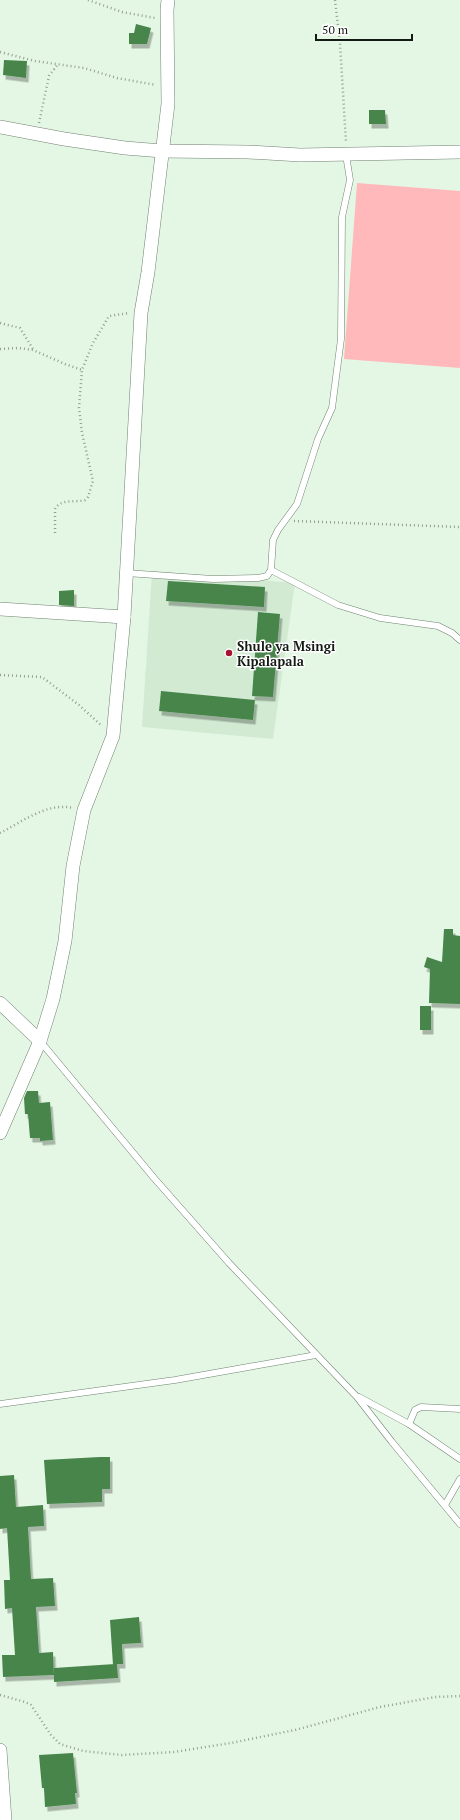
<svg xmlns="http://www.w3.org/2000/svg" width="460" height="1820" viewBox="0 0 460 1820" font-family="'PT Serif',serif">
  <defs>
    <filter id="shadow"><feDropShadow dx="2.5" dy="4.5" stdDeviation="0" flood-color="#0004"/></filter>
  </defs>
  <rect width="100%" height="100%" fill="#e4f7e4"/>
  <path fill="#d2ead2" d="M152,571L295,583L273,739L142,727Z"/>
  <path fill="#ffb9bb" d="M357,183L460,191V368L344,359Z"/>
  <g fill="#47854c" filter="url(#shadow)">
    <path d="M136,24L151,28L147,44H129V33H134Z"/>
    <path d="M4,60L27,61L26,78L3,75Z"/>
    <path d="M369,110H385L386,124H369Z"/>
    <path d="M168,581L265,587L264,607L166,601Z"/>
    <path d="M74,590V606L59,605V591Z"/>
    <path d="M258,612L280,614L273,697L252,696Z"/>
    <path d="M161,691L255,700L253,720L159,711Z"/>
    <path d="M444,929H453V935L460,936V1004L429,1003L430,969L424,967L427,957L442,962Z"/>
    <rect x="420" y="1006" width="11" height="24"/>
    <path d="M27,1091H38L39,1103L50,1102L53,1140L40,1141V1138H30L28,1114H25L24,1098Z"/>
    <path d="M100,1457H110V1489H102V1502L47,1504L44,1460Z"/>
    <path d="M14,1475L16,1507L43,1505L44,1526L28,1527L31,1579L53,1578L55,1606L36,1607L39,1653L53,1652L54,1675L3,1677L2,1655H15L12,1608L5,1609L4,1580H10L7,1528L0,1529V1476Z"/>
    <path d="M139,1617L141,1643L122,1644L123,1664H117L118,1678L54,1682V1668L115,1664L113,1665L110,1620Z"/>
    <path d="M73,1753L77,1793H75L76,1804L45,1807L44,1788H42L39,1755Z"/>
  </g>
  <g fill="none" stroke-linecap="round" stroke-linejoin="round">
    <g stroke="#708171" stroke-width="7">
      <g id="service">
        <path d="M271,570L338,605L380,618L438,626L452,633L460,640"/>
        <path d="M126,573L213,579L258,578L267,576L271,570L273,540L278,530L297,504L318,439L332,408L341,339L342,217L350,180L346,155"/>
        <path d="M40,1041L154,1178L229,1263L357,1397L392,1442L460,1524"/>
        <path d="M359,1397L409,1424L460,1459"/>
        <path d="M0,1404L175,1380L316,1355"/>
        <path d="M409,1424L415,1410L421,1407L460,1409"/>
        <path d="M445,1505L460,1479"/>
      </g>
    </g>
    <g stroke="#708171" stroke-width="14">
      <g id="minor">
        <path d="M0,127L64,139L125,148L162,151L248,152L300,155L460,152"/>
        <path d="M0,609L124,617"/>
        <path d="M0,1003L40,1041"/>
        <path d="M0,1133L40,1041L53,999L65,941L73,866L84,810L113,736L124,617L141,313L148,272L168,104L167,10L168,0"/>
        <path d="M0,1750L5,1820"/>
      </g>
    </g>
    <g stroke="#92a092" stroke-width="2.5" stroke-dasharray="1 3" stroke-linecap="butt">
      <path d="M88,0L122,12L155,18"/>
      <path d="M335,0L340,43L346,142"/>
      <path d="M0,52L35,61L84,68L117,78L156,85"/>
      <path d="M39,123L49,76L58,64"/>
      <path d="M0,323L20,328L33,349"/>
      <path d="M0,349L19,348L33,350L65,364L82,370"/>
      <path d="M294,521L460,527"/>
      <path d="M55,533V509C61,498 75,503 85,500L88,497L93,481L82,433L79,408L82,370L93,343L109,316L129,313"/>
      <path d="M0,675L42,677L79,705L102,726"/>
      <path d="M0,833C22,822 47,802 73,808"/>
      <path d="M0,1695L25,1702L31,1705L51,1735L60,1744L83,1751L122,1755L174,1752L231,1743L295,1730L380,1707L435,1697L460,1696"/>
    </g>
    <use href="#service" stroke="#fff" stroke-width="6"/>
    <use href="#minor" stroke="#fff" stroke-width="13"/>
  </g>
  <circle fill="#a91135" stroke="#fff" stroke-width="1.5" cx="229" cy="653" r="4"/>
  <g text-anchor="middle" stroke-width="3" stroke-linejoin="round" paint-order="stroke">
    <g font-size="13" font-weight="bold" fill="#131a13" stroke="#fff" text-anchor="start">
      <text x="237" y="651">Shule ya Msingi<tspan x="237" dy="15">Kipalapala</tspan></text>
    </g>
  </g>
  <path d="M316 34v6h96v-6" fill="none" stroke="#131a13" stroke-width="2"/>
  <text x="322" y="34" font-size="12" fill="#131a13" stroke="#ffffff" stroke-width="3" paint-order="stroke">50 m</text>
</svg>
